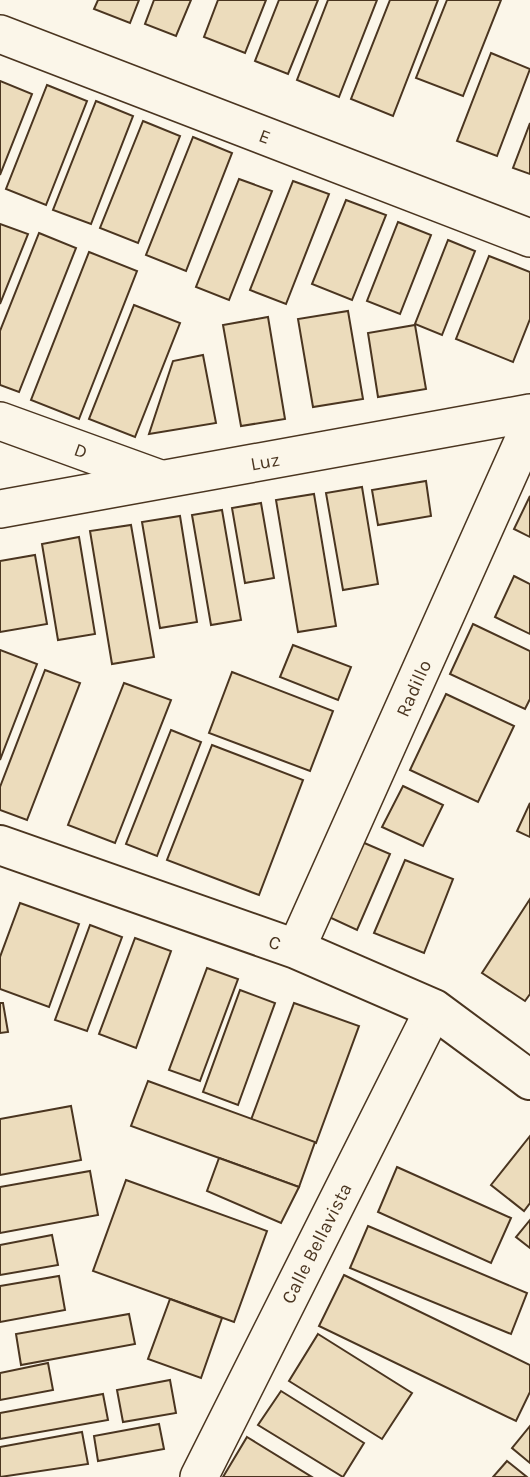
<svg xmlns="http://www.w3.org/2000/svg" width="530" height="1477" viewBox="0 0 530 1477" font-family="Karla,sans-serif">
  <rect width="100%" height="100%" fill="#fbf6e9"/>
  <g fill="#ecdcbc" stroke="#4a3520" stroke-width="2">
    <path d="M98,0H139L130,23L94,9Z"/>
    <path d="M154,0H191L176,36L145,24Z"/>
    <path d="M218,0H266L245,53L204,37Z"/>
    <path d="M279,0H318L288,74L255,61Z"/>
    <path d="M328,0H377L339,97L297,80Z"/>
    <path d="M390,0H438L393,116L351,99Z"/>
    <path d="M447,0H501L463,96L416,78Z"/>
    <path d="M491,53L530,69L497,156L457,141Z"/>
    <path d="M0,81L32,94L0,175Z"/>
    <path d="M47,85L87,101L46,205L6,189Z"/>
    <path d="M96,101L133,116L91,224L53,210Z"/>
    <path d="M143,121L180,136L138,243L100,228Z"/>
    <path d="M530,123V174L513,168Z"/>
    <path d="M193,137L232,153L186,271L146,255Z"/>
    <path d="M239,179L272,191L229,300L196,287Z"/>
    <path d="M293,181L329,194L286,304L250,290Z"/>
    <path d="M346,200L386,215L352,300L312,284Z"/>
    <path d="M398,222L431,235L400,314L367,301Z"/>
    <path d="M0,224L28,234L0,304Z"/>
    <path d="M39,233L76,248L19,392L0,385V331Z"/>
    <path d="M448,240L475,251L442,335L415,324Z"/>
    <path d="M89,252L137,271L79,419L31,400Z"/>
    <path d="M489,256L530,272V319L513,362L456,339Z"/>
    <path d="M134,305L180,323L135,437L89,419Z"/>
    <path d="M348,311L363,399L313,407L298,319Z"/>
    <path d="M268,317L285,419L241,426L223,325Z"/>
    <path d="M415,325L426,389L378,397L368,333Z"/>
    <path d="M203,355L216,423L149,434L173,361Z"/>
    <path d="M426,481L431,516L378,525L372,490Z"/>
    <path d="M362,487L378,584L343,590L326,493Z"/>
    <path d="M314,494L336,626L298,632L276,500Z"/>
    <path d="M530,496V537L514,529Z"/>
    <path d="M261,503L274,578L245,583L232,508Z"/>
    <path d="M222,510L241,620L211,625L192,515Z"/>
    <path d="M180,516L197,622L160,628L142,522Z"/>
    <path d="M131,525L154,657L112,664L90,531Z"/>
    <path d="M79,537L95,634L58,640L42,544Z"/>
    <path d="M35,555L47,624L0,632V561Z"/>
    <path d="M514,576L530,584V634L495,617Z"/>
    <path d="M473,624L530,651V699L525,709L450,674Z"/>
    <path d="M293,645L351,667L338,700L280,677Z"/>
    <path d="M0,650L37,664L0,760Z"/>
    <path d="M45,670L80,683L27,820L0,810V787Z"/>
    <path d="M232,672L333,711L310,771L209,733Z"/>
    <path d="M124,683L171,700L115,843L68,825Z"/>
    <path d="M446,694L514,726L478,802L410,770Z"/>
    <path d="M171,730L201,742L157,856L126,844Z"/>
    <path d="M212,745L303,780L259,895L167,860Z"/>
    <path d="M403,786L443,805L423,846L382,827Z"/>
    <path d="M530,803V837L517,831Z"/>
    <path d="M362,842L390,854L357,930L329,917Z"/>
    <path d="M405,860L453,879L424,953L374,933Z"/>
    <path d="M530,899V994L525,1001L482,973Z"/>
    <path d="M20,903L79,924L49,1007L0,989V957Z"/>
    <path d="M90,925L122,937L87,1031L55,1020Z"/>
    <path d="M135,938L171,951L136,1048L99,1034Z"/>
    <path d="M207,968L238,979L200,1081L169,1070Z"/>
    <path d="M240,990L275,1003L238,1105L203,1092Z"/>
    <path d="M0,1003H3L8,1032L0,1033Z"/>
    <path d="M294,1003L359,1026L316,1143L251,1120Z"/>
    <path d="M148,1081L315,1142L299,1187L131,1126Z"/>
    <path d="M71,1106L81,1160L0,1175V1119Z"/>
    <path d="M530,1136V1203L524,1211L491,1185Z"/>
    <path d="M219,1158L299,1187L281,1223L207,1191Z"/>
    <path d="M397,1167L511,1218L491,1263L378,1212Z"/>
    <path d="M90,1171L98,1215L0,1233V1187Z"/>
    <path d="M126,1180L267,1231L234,1322L93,1271Z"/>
    <path d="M530,1220V1248L516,1237Z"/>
    <path d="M368,1226L527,1293L511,1334L350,1268Z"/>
    <path d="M52,1235L58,1265L0,1275V1245Z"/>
    <path d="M344,1275L530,1365V1392L516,1421L319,1326Z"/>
    <path d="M59,1276L65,1310L0,1322V1286Z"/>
    <path d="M170,1299L222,1318L201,1378L148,1359Z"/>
    <path d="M129,1314L135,1344L21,1365L16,1334Z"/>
    <path d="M318,1334L412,1393L382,1439L289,1381Z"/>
    <path d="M48,1363L53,1390L0,1400V1373Z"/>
    <path d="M170,1380L176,1413L123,1422L117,1390Z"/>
    <path d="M281,1391L364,1443L343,1477L258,1425Z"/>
    <path d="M103,1394L108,1420L0,1439V1413Z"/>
    <path d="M159,1424L164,1449L98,1461L94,1436Z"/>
    <path d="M530,1426V1463L512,1448Z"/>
    <path d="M82,1432L88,1464L0,1477V1447Z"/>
    <path d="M247,1437L312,1477H223Z"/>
    <path d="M507,1461L527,1477H493Z"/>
  </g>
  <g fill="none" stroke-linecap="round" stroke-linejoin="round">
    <g stroke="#4a3520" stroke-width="40">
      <g id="minor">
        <path d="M0,34L530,238"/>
        <path d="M0,421L160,479"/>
        <path d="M0,509L530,413"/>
        <path d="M296,949L530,426"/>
        <path d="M199,1477L434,1009"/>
      </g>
    </g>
    <g stroke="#4a3520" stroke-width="42">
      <path id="tertiary" d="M0,845L296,949L434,1009L530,1080"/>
    </g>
    <use href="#minor" stroke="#fbf6e9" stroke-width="37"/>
    <use href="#tertiary" stroke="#fbf6e9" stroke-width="38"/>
  </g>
  <g text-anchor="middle" stroke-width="5" stroke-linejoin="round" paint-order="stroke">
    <g font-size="19" fill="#4a3520" stroke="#fbf6e9">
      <text transform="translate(265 136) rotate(21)" y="7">E</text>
      <text transform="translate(81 450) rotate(20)" y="7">D</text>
      <text transform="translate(265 461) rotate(-10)" y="7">Luz</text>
      <text transform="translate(413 688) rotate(-66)" y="7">Radillo</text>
      <text transform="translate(275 942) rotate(19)" y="7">C</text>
      <text transform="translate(316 1243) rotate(-63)" y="7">Calle Bellavista</text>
    </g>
  </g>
</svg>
